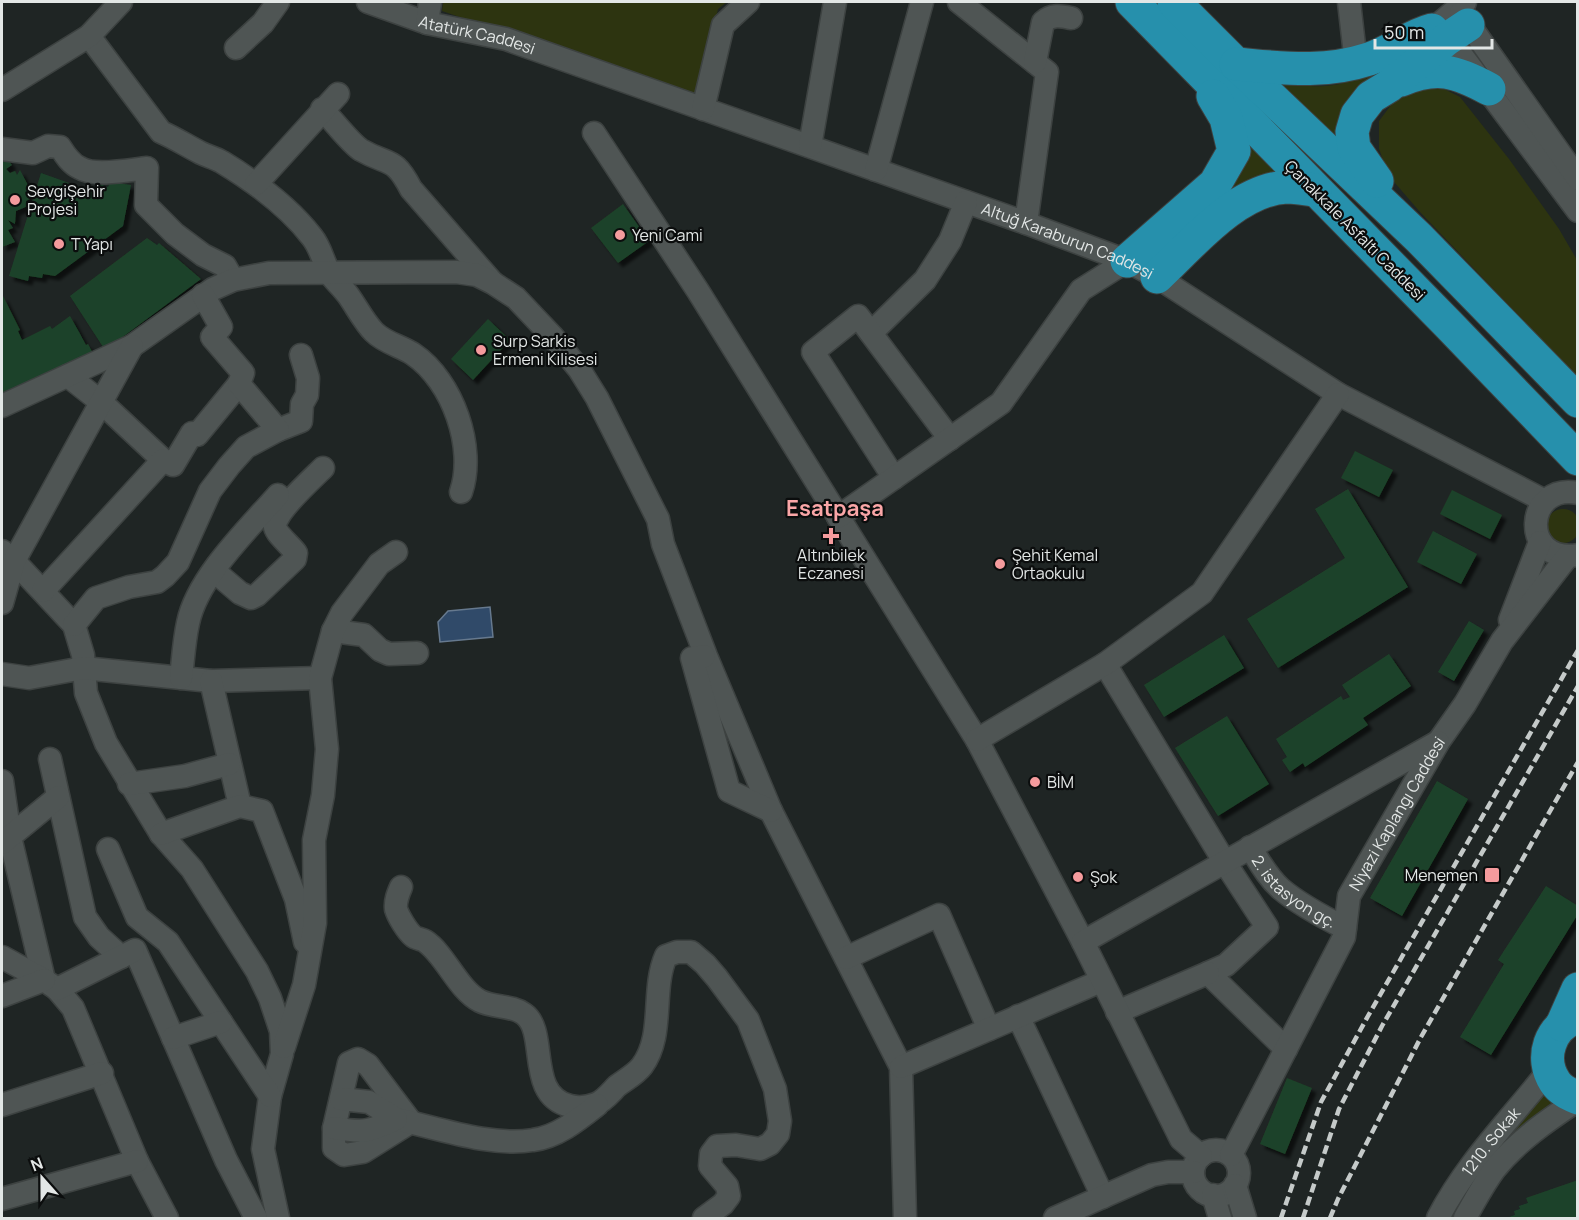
<svg xmlns="http://www.w3.org/2000/svg" width="1579" height="1220" viewBox="0 0 1579 1220" font-family="Manrope,sans-serif">
  <defs>
    <filter id="shadow"><feDropShadow dx="4.5" dy="4.5" stdDeviation="1.5" flood-color="#0009"/></filter>
  </defs>
  <rect width="100%" height="100%" fill="#1f2524"/>
  <g fill="#2d3410">
    <path d="M443,2H727L718,9L697,98L442,11Z"/>
    <path d="M1418,46L1341,110L1333,138L1270,78C1284,81 1298,85 1311,86C1351,89 1386,66 1418,46Z"/>
    <path d="M1436,85L1460,97L1509,159L1559,229L1577,260V377L1420,212L1389,176L1379,149V121L1394,101L1412,88Z"/>
    <path d="M1251,142L1279,171L1190,222Z"/>
    <circle cx="1563" cy="526" r="17"/>
    <path d="M1547,1089L1557,1098L1504,1145L1473,1186L1453,1218H1446L1463,1187Z"/>
  </g>
  <path fill="#304a69" stroke="#66798e" stroke-width="1.5" d="M490,607L493,637L440,642L438,622L448,611Z"/>
  <g fill="#1d4329" filter="url(#shadow)">
    <path d="M2,152L12,165L6,169L10,173L15,171L17,175L20,170L30,189L25,192L30,199L26,201L28,206L16,211L15,224L8,220L13,228L8,230L15,242L2,247Z"/>
    <path d="M41,173L86,189L88,185L97,188L99,184L108,187L110,182L131,185L123,226L55,276L43,274L42,278L29,276L28,281L9,276Z"/>
    <path d="M623,204L649,241L618,263L591,228Z"/>
    <path d="M147,238L157,245L159,243L201,279L105,350L70,296Z"/>
    <path d="M3,296L20,330L18,331L22,340L50,326L52,329L70,316L79,332L86,345L88,344L94,355L2,400V297Z"/>
    <path d="M488,319L510,340L473,380L451,359Z"/>
    <path d="M1355,451L1393,470L1379,497L1341,478Z"/>
    <path d="M1348,489L1408,587L1278,668L1247,619L1345,558L1315,509Z"/>
    <path d="M1452,490L1502,515L1490,539L1440,514Z"/>
    <path d="M1433,531L1477,554L1461,584L1417,562Z"/>
    <path d="M1469,621L1484,630L1454,681L1438,672Z"/>
    <path d="M1224,635L1244,668L1164,717L1144,685Z"/>
    <path d="M1389,654L1411,686L1363,718L1368,725L1305,767L1303,763L1290,772L1282,760L1287,757L1276,739L1341,696L1343,700L1350,697L1342,685Z"/>
    <path d="M1227,716L1269,784L1218,816L1175,748Z"/>
    <path d="M1437,781L1468,799L1402,916L1370,898Z"/>
    <path d="M1546,886L1578,906V914L1491,1055L1460,1037L1504,964L1498,960Z"/>
    <path d="M1287,1078L1312,1088L1285,1154L1260,1144Z"/>
    <path d="M1578,1180V1218H1506L1515,1215L1514,1211L1520,1209L1519,1206L1528,1203L1526,1198Z"/>
  </g>
  <g fill="none" stroke-linecap="round" stroke-linejoin="round">
    <g stroke="#3d4241" stroke-width="25">
      <g id="minor">
        <path id="s1" d="M368,2L427,23L506,39L1026,223L1127,261L1157,277L1338,394L1545,501"/>
        <path d="M959,2L1047,72L1026,223"/>
        <path d="M1349,2L1356,63"/>
        <path d="M1465,2L1432,30L1447,39L1460,53L1578,211"/>
        <path d="M1461,13L1578,179"/>
        <path d="M427,23L430,2"/>
        <path d="M89,36L161,132C175,138 187,146 201,153C207,156 215,158 222,162C255,182 288,206 312,237C321,248 323,262 330,274C335,281 342,287 348,295C356,306 364,322 374,332C385,343 401,346 413,354C453,381 476,448 461,492"/>
        <path d="M236,48L263,23L278,2"/>
        <path d="M1035,62L1043,22C1052,14 1061,16 1071,18"/>
        <path d="M2,90L89,36L121,2"/>
        <path d="M322,109C332,119 350,143 361,150C389,166 394,156 411,189L492,282"/>
        <path d="M703,109L723,25L748,2"/>
        <path d="M594,133L698,291L977,740L1083,942"/>
        <path d="M810,146L835,2"/>
        <path d="M2,149L33,153L48,146L60,147C65,155 71,164 80,168C95,177 129,170 147,168L146,205L175,234L203,255L225,266L233,280"/>
        <path d="M876,170L922,2"/>
        <path d="M256,184L338,94"/>
        <path d="M871,333L925,280L950,241L966,202"/>
        <path d="M68,376L101,402L163,460"/>
        <path d="M2,406L132,346L213,289L233,280L269,273L456,272L477,275L493,283L516,298L552,336L579,369L597,398L658,519L663,544L706,656L771,811L901,1067L905,1218"/>
        <path d="M278,430L301,421L302,404L307,395L308,378L301,355"/>
        <path d="M894,478L813,352L858,316L950,439"/>
        <path d="M1578,493C1525,482 1519,564 1578,555"/>
        <path d="M838,517L1001,403L1081,290L1127,261"/>
        <path d="M2,551L14,561L74,625L83,655L86,693L106,743L161,834L192,869L257,971L270,998L281,1031L282,1054L270,1096L263,1149L278,1218"/>
        <path d="M214,571L240,593L251,598L257,595L295,559L296,553C290,545 277,535 275,527C273,514 313,478 323,468"/>
        <path d="M43,591L163,460L173,465L192,433L197,435L239,384"/>
        <path d="M2,603L14,561L132,346"/>
        <path d="M1510,620L1540,542"/>
        <path d="M74,625L96,598L129,587L157,582L165,576L178,562L210,491L229,466L246,447L278,430L239,384L243,373L212,337L221,327L203,295"/>
        <path d="M333,631L364,635L380,650L389,654L417,653"/>
        <path d="M704,656L692,658L729,791L771,811"/>
        <path d="M1105,664L1224,861L1267,927L1226,965L1208,973L1286,1049"/>
        <path d="M2,674L29,678L83,668L211,681L320,678"/>
        <path d="M181,678C183,660 184,641 188,623C197,578 248,529 278,495"/>
        <path d="M211,681L240,806"/>
        <path d="M977,740L1105,664L1202,593L1338,394"/>
        <path d="M50,759L85,917L99,937L121,957"/>
        <path d="M2,781L10,837L44,980"/>
        <path d="M129,784L185,776L229,764"/>
        <path d="M161,834L240,806L262,811L296,899L305,942"/>
        <path d="M2,843L58,797"/>
        <path id="s2" d="M1250,847C1259,861 1268,878 1281,889C1300,905 1323,917 1345,928"/>
        <path d="M108,849L137,917L168,942L270,1096"/>
        <path d="M401,887C398,894 395,901 396,909C398,916 407,931 413,936C416,939 422,939 425,941C445,954 458,990 480,1001C494,1008 512,1005 524,1014C549,1032 525,1095 570,1106C578,1108 588,1107 596,1104C604,1101 611,1092 617,1086C625,1080 636,1074 642,1066C665,1035 651,990 666,956L677,952H691L705,964L717,978L748,1020L775,1089L780,1121L778,1134L770,1144L760,1149L736,1145L717,1146L711,1154L710,1166L727,1186L729,1196L723,1204L704,1218"/>
        <path d="M135,950L226,1160L256,1218"/>
        <path d="M2,957L44,980L57,989L73,1008L137,1161L167,1218"/>
        <path d="M846,958L939,915L989,1029"/>
        <path d="M57,989L133,951"/>
        <path d="M2,996L44,980"/>
        <path d="M1117,1012L1208,973"/>
        <path d="M1018,1016L1103,1197"/>
        <path d="M173,1038L221,1022"/>
        <path d="M284,1047L304,985L315,923L314,840L323,795L327,749L320,678L333,631L342,613L379,564L396,552"/>
        <path d="M358,1059L368,1065L411,1122L363,1152L344,1155L334,1148V1128L349,1063Z"/>
        <path d="M901,1067L1101,981"/>
        <path d="M2,1105L102,1073"/>
        <path d="M396,1119C438,1128 490,1147 533,1140C557,1137 578,1120 597,1105"/>
        <path d="M334,1128C363,1133 370,1132 396,1119L369,1102L341,1099"/>
        <circle cx="1216" cy="1173" r="23"/>
        <path id="s3" d="M1231,1155L1344,937L1349,896L1439,741L1465,704L1502,641L1567,557"/>
        <path d="M1201,1156L1181,1139L1083,942L1438,742"/>
        <path d="M1235,1185L1245,1218"/>
        <path d="M1213,1195L1220,1218"/>
        <path d="M2,1199L137,1161"/>
        <path d="M1055,1218L1152,1175L1168,1172H1193"/>
        <path id="s4" d="M1438,1218C1467,1162 1510,1120 1549,1070"/>
        <path d="M1465,1218C1474,1202 1483,1185 1494,1170C1517,1141 1548,1120 1578,1100"/>
      </g>
    </g>
    <g stroke="#3d4241" stroke-width="35">
      <g id="highway">
        <path d="M1132,2L1448,324L1578,459"/>
        <path d="M1174,2L1236,64L1419,238L1578,401"/>
        <path d="M1236,64C1283,68 1323,74 1369,59C1391,52 1409,36 1432,30"/>
        <path d="M1401,80C1437,65 1456,71 1489,89"/>
        <path d="M1377,181L1354,148L1352,132L1357,115L1371,97L1389,86L1447,39L1468,25"/>
        <path d="M1127,261L1215,184L1234,151L1226,118L1213,96"/>
        <path d="M1157,277C1191,245 1237,189 1287,187C1296,187 1306,189 1315,190"/>
        <path d="M1578,1017C1550,1025 1539,1058 1555,1082C1560,1090 1569,1094 1578,1098"/>
        <path d="M1562,1025L1578,989"/>
      </g>
    </g>
    <use href="#minor" stroke="#4f5554" stroke-width="22"/>
    <use href="#highway" stroke="#2690ac" stroke-width="33"/>
    <g stroke="#c5cac9" stroke-width="4.5" stroke-dasharray="9 4.5" stroke-linecap="butt">
      <path d="M1281,1218L1321,1102L1368,1016L1578,650"/>
      <path d="M1303,1218L1339,1109L1382,1026L1578,686"/>
      <path d="M1330,1218L1338,1199L1421,1037L1578,762"/>
    </g>
  </g>
  <g fill="#f59b9d" stroke="#0b0d0d" stroke-width="2">
    <circle cx="15" cy="200" r="6"/>
    <circle cx="620" cy="235" r="6"/>
    <circle cx="59" cy="244" r="6"/>
    <circle cx="481" cy="350" r="6"/>
    <path d="M828 527h6v6h6v6h-6v6h-6v-6h-6v-6h6z"/>
    <circle cx="1000" cy="564" r="6"/>
    <circle cx="1035" cy="782" r="6"/>
    <rect x="1484" y="867" width="16" height="16" rx="3"/>
    <circle cx="1078" cy="877" r="6"/>
  </g>
  <g text-anchor="middle" stroke-width="4.5" stroke-linejoin="round" paint-order="stroke">
    <g font-size="16" fill="#e3e7e6" stroke="#0b0d0d">
      <text dy="6" stroke="none"><textPath href="#s1" startOffset="114">Atatürk Caddesi</textPath></text>
      <text transform="translate(1355 230) rotate(45)" y="6">Çanakkale Asfaltı Caddesi</text>
      <text dy="6" stroke="none"><textPath href="#s1" startOffset="740">Altuğ Karaburun Caddesi</textPath></text>
      <text dy="6" stroke="none"><textPath href="#s3" startOffset="382">Niyazi Kaplangı Caddesi</textPath></text>
      <text dy="6" stroke="none"><textPath href="#s2" startOffset="64">2. istasyon gç.</textPath></text>
      <text dy="6" stroke="none"><textPath href="#s4" startOffset="93">1210. Sokak</textPath></text>
    </g>
    <g font-size="16" fill="#e3e7e6" stroke="#0b0d0d" text-anchor="start">
      <text x="27" y="197">SevgiŞehir<tspan x="27" dy="18">Projesi</tspan></text>
      <text x="632" y="241">Yeni Cami</text>
      <text x="71" y="250">T Yapı</text>
      <text x="493" y="347">Surp Sarkis<tspan x="493" dy="18">Ermeni Kilisesi</tspan></text>
      <text x="831" y="561" text-anchor="middle">Altınbilek<tspan x="831" dy="18">Eczanesi</tspan></text>
      <text x="1012" y="561">Şehit Kemal<tspan x="1012" dy="18">Ortaokulu</tspan></text>
      <text x="1047" y="788">BİM</text>
      <text x="1478" y="881" text-anchor="end">Menemen</text>
      <text x="1090" y="883">Şok</text>
    </g>
    <g font-size="22" font-weight="bold" fill="#faa6a7" stroke="#0b0d0d">
      <text x="835" y="516">Esatpaşa</text>
    </g>
  </g>
  <rect width="1579" height="1220" fill="none" stroke="#e3e7e6" stroke-width="6"/>
  <g transform="translate(42 1178) rotate(339)" stroke="#0b0d0d" stroke-width="4.5" paint-order="stroke">
  <path d="M0-4.5L10 22L0 15L-10 22Z" fill="#e3e7e6"/>
  <text y="-9" font-size="16" font-weight="bold" text-anchor="middle" fill="#e3e7e6">N</text>
  </g>
  <path d="M1375 39v9h117v-9" fill="none" stroke="#e3e7e6" stroke-width="3"/>
  <text x="1384" y="39" font-size="18" fill="#e3e7e6" stroke="#0b0d0d" stroke-width="4.5" paint-order="stroke">50 m</text>
</svg>
